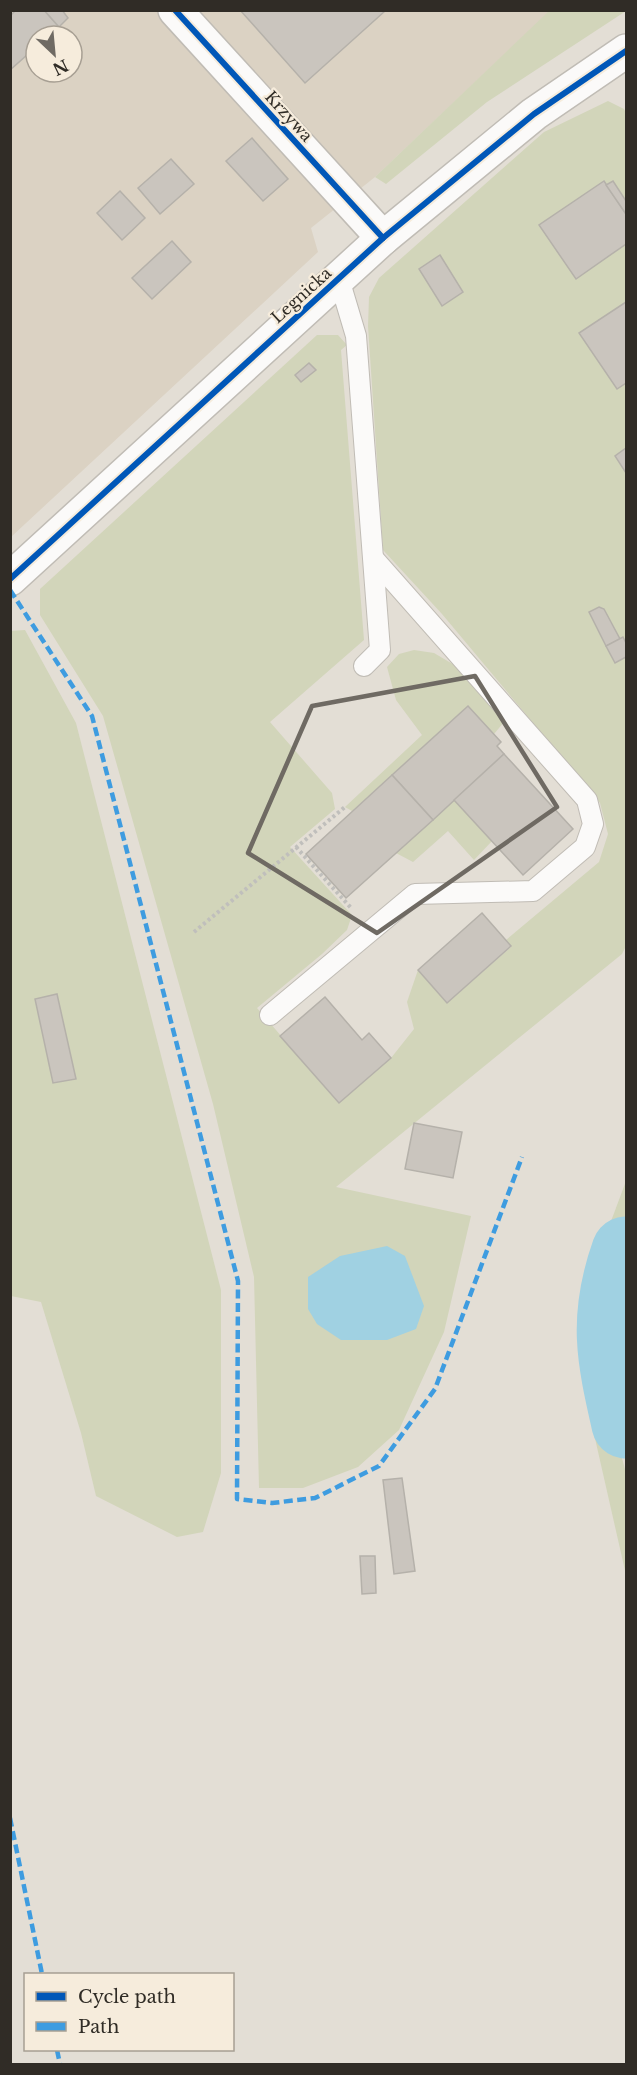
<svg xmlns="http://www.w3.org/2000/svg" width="637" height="2075" viewBox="0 0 637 2075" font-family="'Libre Baskerville',serif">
  <rect width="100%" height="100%" fill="#e3ded5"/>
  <path fill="#dbd2c3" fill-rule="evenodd" d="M11,11H550L375,177L311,228L318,252L11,537ZM36,36H72V72H36Z"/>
  <g fill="#d2d5ba">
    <path d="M550,10L626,11L487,102L386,184L375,177Z"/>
    <path d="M608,101L624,109L626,113V946L622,954L336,1187L471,1216L444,1332L399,1430L358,1467L303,1488H259L254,1277L213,1104L103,716L40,615V589L317,335H338L347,345L341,350L364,640L270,722L332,793L335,809L290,847L352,915L347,930L322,954L257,1008L339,1103L391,1058L414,1029L407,1002L418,970L447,1003L511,947L506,940L599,862L608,834L600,803L442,614L383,550L368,326L369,297L379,278L544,132Z"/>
    <path d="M25,630L76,723L221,1290V1473L203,1532L177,1537L96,1496L81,1433L41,1302L11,1296L10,631Z"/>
    <path d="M414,650L434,653L456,666L504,722L494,734L468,706L352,811L345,807L422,735L396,700L387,667L399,654Z"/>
    <path d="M454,800L492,841L474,860L448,831L413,862L396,853Z"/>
    <path d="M626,1181V1217L618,1231L599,1310L607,1402L626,1473V1575L594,1434L585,1359V1291Z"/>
  </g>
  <path fill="#a0d1e2" d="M387,1246L405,1256L424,1306L416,1329L387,1340H341L317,1324L308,1309V1277L340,1256Z"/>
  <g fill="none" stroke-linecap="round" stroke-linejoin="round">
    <path stroke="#a0d1e2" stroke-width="69" d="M626,1251C602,1318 611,1358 626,1424"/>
  </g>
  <g fill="#cac5be" stroke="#b5b1aa" stroke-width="1.5">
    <path d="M16,10H44L59,27L48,36H36V47L10,70V16Z"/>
    <path d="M44,10H62L68,18L59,27Z"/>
    <path d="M240,10H384L385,11L305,83Z"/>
    <path d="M252,138L288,179L263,201L226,161Z"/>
    <path d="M171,159L194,184L160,214L138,188Z"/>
    <path d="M604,181L626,214V244L576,279L539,225Z"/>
    <path d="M613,181L626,201V214L606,185Z"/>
    <path d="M120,191L145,218L122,240L97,213Z"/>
    <path d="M172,241L191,262L152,299L132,278Z"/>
    <path d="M440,255L463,292L442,306L419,269Z"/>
    <path d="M626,302V383L617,389L579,333Z"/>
    <path d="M309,363L316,370L301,382L295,375Z"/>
    <path d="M626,448V473L615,456Z"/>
    <path d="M599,607L604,609L620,639L606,646L589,612Z"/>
    <path d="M623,637L626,643V657L615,663L606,646Z"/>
    <path d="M468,706L501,742L497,746L504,754L433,820L392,775Z"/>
    <path d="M504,754L573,829L523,875L454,800Z"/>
    <path d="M392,775L433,820L346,898L306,854Z"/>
    <path d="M482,913L511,946L447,1003L418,970Z"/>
    <path d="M57,994L76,1079L53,1083L35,999Z"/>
    <path d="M325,997L362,1040L369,1033L391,1058L339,1103L280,1036Z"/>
    <path d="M414,1123L462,1132L453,1178L405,1169Z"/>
    <path d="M402,1478L415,1571L394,1574L383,1480Z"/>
    <path d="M360,1556H375L376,1593L362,1594Z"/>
  </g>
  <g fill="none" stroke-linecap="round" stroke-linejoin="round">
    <g stroke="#c0bcb5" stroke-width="22">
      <g id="lane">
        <path d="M339,279L356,336L380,650L364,666"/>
        <path d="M270,1015L415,894L533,891L585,847L593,824L587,800L374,559"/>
      </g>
    </g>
    <g stroke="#c0bcb5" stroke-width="36">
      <path id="street" d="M175,10L383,238"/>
    </g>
    <g stroke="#c0bcb5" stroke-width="36">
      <path id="secondary" d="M10,579L383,238L534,114L626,51"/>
    </g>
    <g stroke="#c0bfbc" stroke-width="4" stroke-dasharray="3 3" stroke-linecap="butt">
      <path d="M296,847L352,909"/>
      <path d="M194,932L345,807"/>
    </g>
    <use href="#lane" stroke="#fbfaf9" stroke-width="20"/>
    <use href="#street" stroke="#fbfaf9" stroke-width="33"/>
    <use href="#secondary" stroke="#fbfaf9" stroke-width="33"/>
    <g stroke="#3e9ce0" stroke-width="4.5" stroke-dasharray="9 4.5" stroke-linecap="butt">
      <path d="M10,590L92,716L238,1281L237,1499L272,1503L315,1498L379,1466L435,1389L522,1157"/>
      <path d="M10,1818L42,1974"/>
      <path d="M57,2050L60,2064"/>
    </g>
    <g stroke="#f6ecdc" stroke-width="10">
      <g id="cycleway">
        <path d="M175,10L383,238"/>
        <path d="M10,579L383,238L534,114L626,51"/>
      </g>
    </g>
    <use href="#cycleway" stroke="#0057b8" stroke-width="6"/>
  </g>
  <path fill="none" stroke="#6f6a63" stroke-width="4.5" stroke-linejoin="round" d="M475,676L557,807L377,933L248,853L312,706Z"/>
  <g text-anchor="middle" stroke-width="4.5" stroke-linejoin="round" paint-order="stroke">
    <g font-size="16" fill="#302c26" stroke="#f6ecdc">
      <text transform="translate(289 116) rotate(48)" y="6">Krzywa</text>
      <text transform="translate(301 295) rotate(-42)" y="6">Legnicka</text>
    </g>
  </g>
  <rect width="637" height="2075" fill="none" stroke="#302c26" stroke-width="24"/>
  <rect x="24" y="1973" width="210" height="78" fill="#f6ecdc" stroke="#a79f93" stroke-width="1.5"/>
  <rect x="36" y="1992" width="30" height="9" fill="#0057b8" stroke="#a79f93" stroke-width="1.5"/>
  <text x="78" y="2003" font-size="18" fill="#302c26">Cycle path</text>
  <rect x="36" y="2022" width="30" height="9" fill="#3e9ce0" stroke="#a79f93" stroke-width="1.5"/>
  <text x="78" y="2033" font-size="18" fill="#302c26">Path</text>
  <g transform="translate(54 54) rotate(154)"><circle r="28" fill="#f6ecdc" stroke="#a79f93" stroke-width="1.5"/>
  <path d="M0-4.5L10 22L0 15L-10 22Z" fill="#6f6a63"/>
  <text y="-9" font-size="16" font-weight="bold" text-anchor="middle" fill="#302c26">N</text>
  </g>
</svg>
